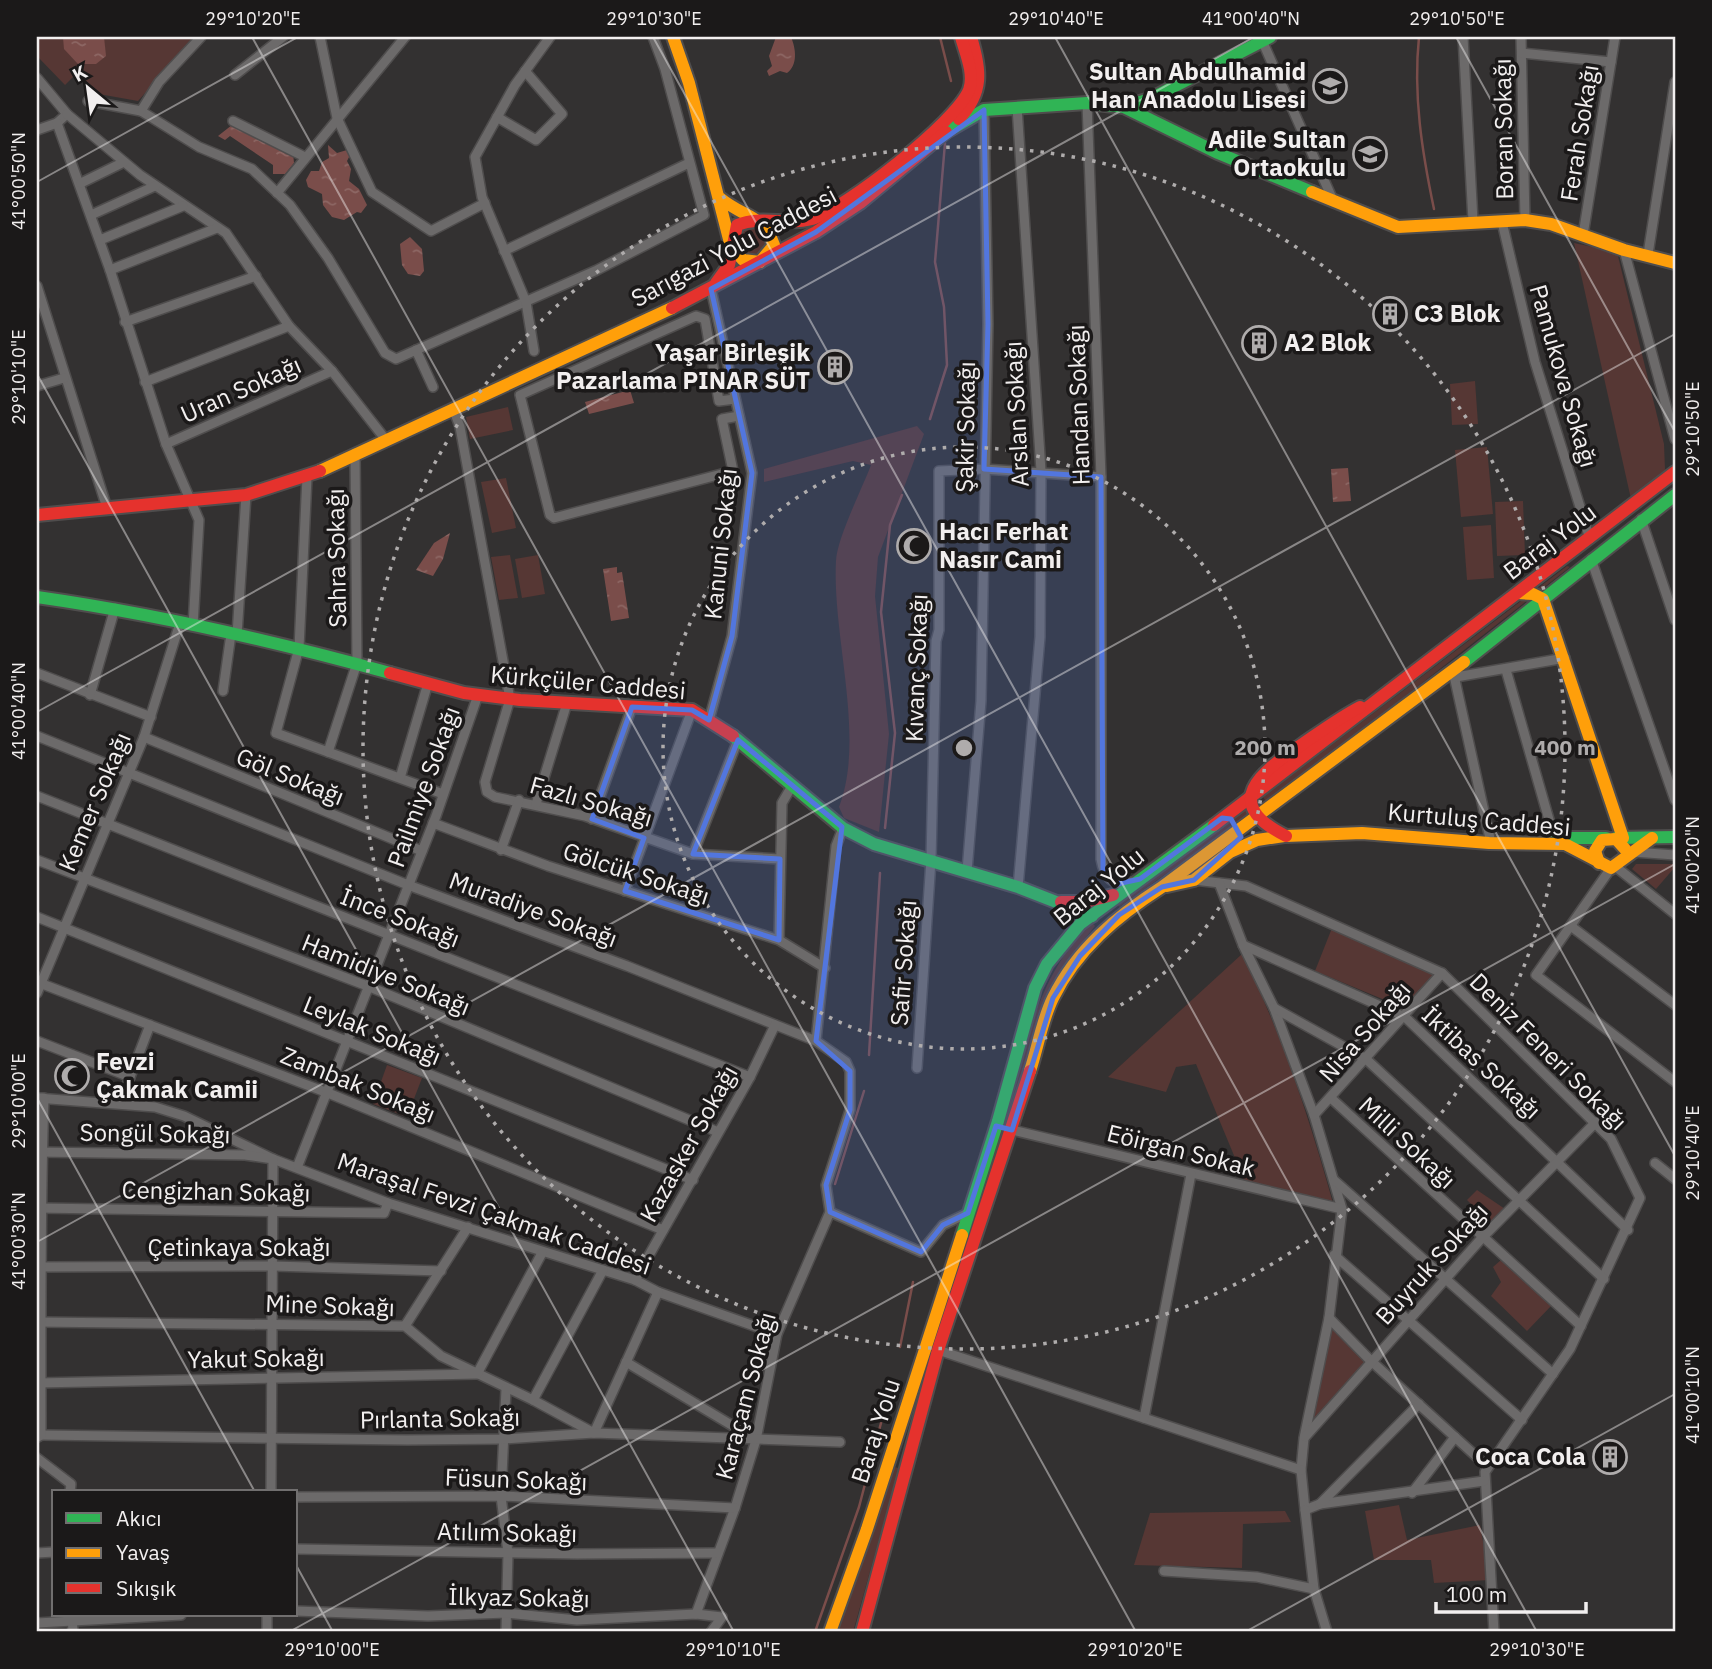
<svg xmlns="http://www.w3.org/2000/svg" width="1712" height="1669" viewBox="0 0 1712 1669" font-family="'IBM Plex Sans',sans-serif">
  <defs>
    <pattern id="water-ripples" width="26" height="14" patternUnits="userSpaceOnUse" patternTransform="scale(1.75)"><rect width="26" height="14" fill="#7a4d4a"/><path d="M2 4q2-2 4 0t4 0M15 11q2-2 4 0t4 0" fill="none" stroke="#8d6764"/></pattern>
  </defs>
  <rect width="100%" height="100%" fill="#333131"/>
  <g fill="#563734">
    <path d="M37,37H195L138,101L93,93L77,73L65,85L37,56Z"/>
    <circle cx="752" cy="240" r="14"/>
    <path d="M1574,243L1617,252L1664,444L1665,470L1631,499Z"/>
    <path d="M1475,381L1478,424L1452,425L1450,384Z"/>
    <path d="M508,407L513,430L470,439L466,417Z"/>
    <path d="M917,426L924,434L878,557L875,596L889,734L879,832L844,818L839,807C866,737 832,637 836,561C837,538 862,489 871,465L853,461L764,482V469Z"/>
    <path d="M1487,447L1493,514L1461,517L1455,450Z"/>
    <path d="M506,478L516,528L492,533L481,482Z"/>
    <path d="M1523,501L1525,555L1497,556L1495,502Z"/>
    <path d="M1491,525L1494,578L1467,580L1463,527Z"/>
    <path d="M510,555L518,598L499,600L491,557Z"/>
    <path d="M538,555L545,594L522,598L515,559Z"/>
    <path d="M1567,566L1570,567L1268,804L1263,797Z"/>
    <path d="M1244,809L1249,815L1119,907L1117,902L1159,875Z"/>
    <path d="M1636,864H1675V867L1656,889L1632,869Z"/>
    <path d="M1092,922L1095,926L1066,963L1049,995L1011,1117L1006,1115C1027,1044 1037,975 1092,922Z"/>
    <path d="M1332,928L1436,972L1404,1008L1315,971Z"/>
    <path d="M1242,954C1282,1034 1309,1117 1333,1203L1245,1182L1196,1064L1176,1067L1166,1092L1108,1077Z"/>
    <path d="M387,1065L422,1078L407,1117L373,1104Z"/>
    <path d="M1477,1190L1505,1209L1490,1223L1467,1200Z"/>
    <path d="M1501,1260L1552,1305L1527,1331L1491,1296L1501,1282L1493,1267Z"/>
    <path d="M1333,1319L1371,1355L1311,1426Z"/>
    <path d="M894,1467L899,1468L853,1632H836Z"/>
    <path d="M1399,1505L1407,1540L1480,1525L1490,1580L1434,1583L1431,1560H1374L1365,1511Z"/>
    <path d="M1285,1511L1291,1522L1243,1524L1242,1568L1134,1565L1150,1513Z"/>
  </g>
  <g fill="url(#water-ripples)">
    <path d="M63,37H104L106,56L96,64H78L64,49Z"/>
    <path d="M776,37H791C796,49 798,65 787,73L780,71L769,76L767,71L772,66L769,56Z"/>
    <path d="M232,125L293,153L294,163L285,174H273V165L230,136L225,140L218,136Z"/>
    <path d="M328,145L337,153L347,150L350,155L347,161L351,169L349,181L359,189L367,205L361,213L357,212L344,220L332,217L323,205L322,194L308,187L306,180L311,171H319L322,162L329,158Z"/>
    <path d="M410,237L422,249L424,271L420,276L408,274L402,265L400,244Z"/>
    <path d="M630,390L634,403L589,414L585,402Z"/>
    <path d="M1348,468L1351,501L1333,502L1331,469Z"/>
    <path d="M450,533L443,559L433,576L416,570L434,543Z"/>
    <path d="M617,567V573L622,572L629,618L611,621L603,569Z"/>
  </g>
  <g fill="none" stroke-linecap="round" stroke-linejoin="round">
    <g stroke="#7a4d4a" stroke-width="2.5">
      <path d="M940,37L951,81"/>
      <path d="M1419,37C1413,95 1422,152 1434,209"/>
      <path d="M930,419L947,365L944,307L935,262L945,143"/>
      <path d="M885,828L895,733L881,612L890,525L902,495"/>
      <path d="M869,1055L880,873"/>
      <path d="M835,1184L864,1091"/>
      <path d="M900,1347L913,1282"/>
      <path d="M815,1632L859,1507L892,1381"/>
    </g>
    <g stroke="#4f4d4d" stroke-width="12">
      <g id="street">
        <path d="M201,37L159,82L141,111L199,147L252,169L290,205L328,258L385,353L396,359L597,270L704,215L665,69L653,37"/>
        <path d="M320,37L337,118L372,192L431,231L485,203"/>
        <path d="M1463,37L1473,221"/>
        <path d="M1521,37L1525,220"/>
        <path d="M1261,38L1332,198"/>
        <path d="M1522,53L1611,62"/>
        <path d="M235,75L283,37"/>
        <path d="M37,78L67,114L57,123L37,130"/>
        <path d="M88,101L141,111"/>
        <path d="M1087,103L1101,477V859C1104,877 1113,888 1132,882"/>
        <path d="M1017,107L1041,471L1040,637L1018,887"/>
        <path d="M67,114L140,175L226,233L289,326L332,371L386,440"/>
        <path d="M497,117L536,140L562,114L525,71"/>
        <path d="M233,121L305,157"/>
        <path d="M57,123L110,270L166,444L199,520L193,626"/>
        <path d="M81,183L124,162"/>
        <path d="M277,193L405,37"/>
        <path d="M91,215L155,186"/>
        <path d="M1502,222L1535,362L1590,539"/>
        <path d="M1583,235L1615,37"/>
        <path d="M100,240L183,206"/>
        <path d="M1624,250L1675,439"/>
        <path d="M504,251L689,163"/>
        <path d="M1648,254L1675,82"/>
        <path d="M110,270L217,228"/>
        <path d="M37,286L107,508"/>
        <path d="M125,322L256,276"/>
        <path d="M416,350L433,387"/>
        <path d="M534,351L526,302L482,197L475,157L515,85L550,37"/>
        <path d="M145,382L289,326"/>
        <path d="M37,386L64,378"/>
        <path d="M735,399L719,401L705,319L696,316L520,395L550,515L554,518L733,471L722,419L739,416"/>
        <path d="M453,408L460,427L510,699L485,782L487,792L495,797L585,816L693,854L780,859"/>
        <path d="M166,444L332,371"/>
        <path d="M307,477L299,648L276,733L443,794"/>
        <path d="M1641,519L1675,620"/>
        <path d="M1591,559L1675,800"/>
        <path d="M237,635L246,495"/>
        <path d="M1506,670L1552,830L1549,833"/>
        <path d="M1453,671L1491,843"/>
        <path d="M37,673L151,717"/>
        <path d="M1456,677L1565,658"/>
        <path d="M223,691L231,634"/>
        <path d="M90,695L115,608"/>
        <path d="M709,720L732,636L752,473L711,289"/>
        <path d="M37,736L408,885L627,966L816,1041L846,1062L850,1071V1110L826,1185L830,1212L777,1334L756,1440L735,1508L696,1614"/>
        <path d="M144,737L422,851"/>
        <path d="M328,752L357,663L355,453"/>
        <path d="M400,778L428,683"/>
        <path d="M37,796L750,1077"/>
        <path d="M536,804L567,703"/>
        <path d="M592,819L632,707"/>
        <path d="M433,823L548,866L779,940L825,968"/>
        <path d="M501,850L519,800"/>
        <path d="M1634,852L1675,855"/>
        <path d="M693,854L738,740"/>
        <path d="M37,860L370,987L718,1132"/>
        <path d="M1616,867L1675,914"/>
        <path d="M1611,868L1536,975L1675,1082"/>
        <path d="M967,871L981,701L988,324L984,110"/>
        <path d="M1194,880L1246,886L1442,973L1611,1139L1640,1198L1570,1349L1485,1472L1494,1632"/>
        <path d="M1219,883L1243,945L1274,1008L1314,1115L1342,1209L1329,1318L1304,1438L1301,1470L1305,1510L1320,1504L1484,1481"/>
        <path d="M625,891L692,710"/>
        <path d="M37,917L693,1180"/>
        <path d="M1572,927L1675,1005"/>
        <path d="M779,940L782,803L792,786"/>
        <path d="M1243,945L1405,1017L1628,1230"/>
        <path d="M37,982L328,1093L663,1230"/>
        <path d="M37,993L144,737L180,623"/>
        <path d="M1274,1008L1366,1059L1604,1279"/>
        <path d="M37,1041L130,1077"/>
        <path d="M816,1041L836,846L843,828"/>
        <path d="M917,1068L931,860L936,641L939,630V471L984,469L1101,477"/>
        <path d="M37,1098L155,1107L184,1116L273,1159L388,1203L635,1280L658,1292L777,1334"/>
        <path d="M1332,1099L1581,1326"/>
        <path d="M120,1103L150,1025"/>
        <path d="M1314,1115L1442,973"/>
        <path d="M1012,1130L1342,1209"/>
        <path d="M37,1152L245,1155L273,1159L271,1492"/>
        <path d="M1655,1163L1675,1179"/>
        <path d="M298,1165L436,816L478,695"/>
        <path d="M1335,1181L1553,1374"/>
        <path d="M37,1208L384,1213L388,1203"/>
        <path d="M830,1212L921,1252L943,1225L968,1213"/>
        <path d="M1334,1255L1522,1420"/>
        <path d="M37,1267L273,1266L441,1271"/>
        <path d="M635,1280L750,1077L775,1025"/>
        <path d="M1329,1318L1370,1360L1488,1467"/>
        <path d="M37,1322L405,1326L441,1356L533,1400L594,1433L658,1292"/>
        <path d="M405,1326L468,1227"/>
        <path d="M938,1350L1301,1470"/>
        <path d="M626,1362L753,1438"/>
        <path d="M37,1383L477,1374L542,1253"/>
        <path d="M506,1389L501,1496L508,1553L506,1632"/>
        <path d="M533,1400L603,1270"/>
        <path d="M1144,1418L1191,1174"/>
        <path d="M41,1435L407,1440L503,1439L594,1433L840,1442"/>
        <path d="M38,1437L41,1435C41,1323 40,1210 44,1098H41"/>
        <path d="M1305,1437L1481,1239L1596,1122"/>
        <path d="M37,1458L71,1484L70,1492"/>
        <path d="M1412,1493L1455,1437"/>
        <path d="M296,1497L501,1496L735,1508"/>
        <path d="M1320,1504L1419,1404"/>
        <path d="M1305,1510L1314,1589L1327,1632"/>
        <path d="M296,1549L577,1554L718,1553"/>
        <path d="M37,1553L54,1552"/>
        <path d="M1164,1571L1257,1577L1314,1589"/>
        <path d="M296,1611L428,1616L506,1613L577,1620L696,1614L722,1617L711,1632"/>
        <path d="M72,1615L73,1632"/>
        <path d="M37,1623L181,1615"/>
        <path d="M267,1632V1615"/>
      </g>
    </g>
    <g stroke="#4f4d4d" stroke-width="16">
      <g id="fast">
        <path d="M1124,107L1150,99L1270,37"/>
        <path d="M946,132L984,110L1087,103L1124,107L1218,153L1312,192"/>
        <path d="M37,597C156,614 274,641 390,673"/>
        <path d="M1464,662L1675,495"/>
        <path d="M733,736L843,828L874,844L1018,887L1092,916"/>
        <path d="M1552,830L1567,838H1606"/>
        <path d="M1616,838L1675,837"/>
        <path d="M962,1235L998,1121L1035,988L1047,964L1080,924L1214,825"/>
      </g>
    </g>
    <g stroke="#4f4d4d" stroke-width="16">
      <g id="slow">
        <path d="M673,37L689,83L731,247L743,260L760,262L774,245C763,214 744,218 720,198"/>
        <path d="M1312,192L1398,227L1525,220L1551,224L1624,250L1675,263"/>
        <path d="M320,471L672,308"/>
        <path d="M1518,593L1533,594L1543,599L1623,838"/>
        <path d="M1286,836L1362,833L1489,843L1565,844L1611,868L1652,838"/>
        <path d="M1599,863L1595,851L1602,840L1616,839L1625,849"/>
        <path d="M1167,886L1194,880L1230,852L1257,840L1284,836"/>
        <path d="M1030,1071C1038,1047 1042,1020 1053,998C1077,949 1117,916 1162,887L1464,662"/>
        <path d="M830,1632L867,1529L962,1235"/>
      </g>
    </g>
    <g stroke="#4f4d4d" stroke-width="16">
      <g id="jam">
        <path d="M959,119C984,92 981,70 971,37"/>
        <path d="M716,283L729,265L737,225C762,215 787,226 812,219C846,208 956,122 969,90C975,74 965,52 961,37"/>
        <path d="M672,308L816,232L860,203L946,132"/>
        <path d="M37,515L246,495L320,471"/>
        <path d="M390,673L464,693L520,700L692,710L733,736"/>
        <path d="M1214,825L1675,472"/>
        <path d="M1286,836C1220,803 1260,773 1301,745C1320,732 1339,718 1360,707"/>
        <path d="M1061,902H1085L1113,895"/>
        <path d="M862,1632L938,1350L1030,1071"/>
      </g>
    </g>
    <use href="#street" stroke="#6c6a6a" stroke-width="9"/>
    <use href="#fast" stroke="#30b455" stroke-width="12"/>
    <use href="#slow" stroke="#ff9f0a" stroke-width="12"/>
    <use href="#jam" stroke="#e5322d" stroke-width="12"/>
  </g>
  <path fill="#5276de" fill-opacity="0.2" stroke="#5276de" stroke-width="5" stroke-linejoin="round" d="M984,110L988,324L984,469L1101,477L1103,872L1117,884L1140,879L1222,818L1231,819L1241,837L1194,880L1162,887L1119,915L1080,956L1053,998L1012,1130L996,1126L968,1213L943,1225L921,1252L830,1212L826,1185L850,1110V1071L816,1041L842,827L738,740L693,854L780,859L779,940L625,891L644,838L592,819L632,707L692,710L709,720L732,636L752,473L711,289L816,232Z"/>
  <path fill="none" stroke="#f2efef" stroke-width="2" stroke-opacity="0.45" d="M252,37L1136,1632M653,37L1537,1632M1055,37L1675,1156M1456,37L1675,432M37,182L298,37M37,374L734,1632M37,712L1254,37M37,1098L255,1492M37,1242L1675,334M296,1565L333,1632M289,1632L1675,864M1245,1632L1675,1394"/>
  <g fill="none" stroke="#afacac" stroke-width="3.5" stroke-dasharray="3.5 7">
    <circle cx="964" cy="748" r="301"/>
    <circle cx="964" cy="748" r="601"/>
  </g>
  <defs>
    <g id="school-ring" transform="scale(1.75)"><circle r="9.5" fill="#1b1919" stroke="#afacac" stroke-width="1.5"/><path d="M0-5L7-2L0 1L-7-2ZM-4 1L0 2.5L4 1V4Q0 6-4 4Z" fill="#afacac"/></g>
    <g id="building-ring" transform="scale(1.75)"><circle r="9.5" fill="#1b1919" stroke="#afacac" stroke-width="1.5"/><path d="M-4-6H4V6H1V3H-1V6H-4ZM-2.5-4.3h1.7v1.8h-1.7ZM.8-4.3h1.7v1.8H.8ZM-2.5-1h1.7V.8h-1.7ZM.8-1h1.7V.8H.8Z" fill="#afacac"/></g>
    <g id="mosque-ring" transform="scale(1.75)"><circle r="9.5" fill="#1b1919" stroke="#afacac" stroke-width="1.5"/><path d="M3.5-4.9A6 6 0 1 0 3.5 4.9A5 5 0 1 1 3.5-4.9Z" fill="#afacac"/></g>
  </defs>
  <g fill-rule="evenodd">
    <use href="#school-ring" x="1330" y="86"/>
    <use href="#school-ring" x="1370" y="154"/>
    <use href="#building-ring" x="1390" y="314"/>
    <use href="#building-ring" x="1259" y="343"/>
    <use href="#building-ring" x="835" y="367"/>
    <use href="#mosque-ring" x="914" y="546"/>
    <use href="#mosque-ring" x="72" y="1076"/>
    <use href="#building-ring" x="1610" y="1457"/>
  </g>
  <g text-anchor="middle" stroke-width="7" stroke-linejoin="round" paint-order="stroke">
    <g font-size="24" font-weight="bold" fill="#f2efef" stroke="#1b1919" text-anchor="end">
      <text x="1306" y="80">Sultan Abdulhamid<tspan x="1306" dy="28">Han Anadolu Lisesi</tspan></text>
      <text x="1346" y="148">Adile Sultan<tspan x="1346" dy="28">Ortaokulu</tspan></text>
      <text x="1414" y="322" text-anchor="start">C3 Blok</text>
      <text x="1284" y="351" text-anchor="start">A2 Blok</text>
      <text x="810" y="361">Yaşar Birleşik<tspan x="810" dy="28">Pazarlama PINAR SÜT</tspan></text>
      <text x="939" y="540" text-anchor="start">Hacı Ferhat<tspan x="939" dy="28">Nasır Cami</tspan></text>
      <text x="96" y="1070" text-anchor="start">Fevzi<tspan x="96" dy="28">Çakmak Camii</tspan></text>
      <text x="1586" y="1465">Coca Cola</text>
    </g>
    <g font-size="24" fill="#f2efef" stroke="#1b1919">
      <text transform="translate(1504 129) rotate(-91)" y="8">Boran Sokağı</text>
      <text transform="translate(1580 133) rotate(-81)" y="8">Ferah Sokağı</text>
      <text transform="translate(734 247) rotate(-28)" y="8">Sarıgazi Yolu Caddesi</text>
      <text transform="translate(1563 376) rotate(74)" y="8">Pamukova Sokağı</text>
      <text transform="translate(241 390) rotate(-24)" y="8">Uran Sokağı</text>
      <text transform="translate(1079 405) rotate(-92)" y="8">Handan Sokağı</text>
      <text transform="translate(1017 414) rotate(-93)" y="8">Arslan Sokağı</text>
      <text transform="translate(966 427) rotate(-89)" y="8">Şakir Sokağı</text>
      <text transform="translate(1550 542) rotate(-37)" y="8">Baraj Yolu</text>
      <text transform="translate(721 544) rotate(-84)" y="8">Kanuni Sokağı</text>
      <text transform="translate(337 558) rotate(-91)" y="8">Sahra Sokağı</text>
      <text transform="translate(917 668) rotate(-88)" y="8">Kıvanç Sokağı</text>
      <text transform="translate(588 683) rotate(5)" y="8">Kürkçüler Caddesi</text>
      <text transform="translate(290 777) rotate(22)" y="8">Göl Sokağı</text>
      <text transform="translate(424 787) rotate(-70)" y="8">Pailmiye Sokağı</text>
      <text transform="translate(95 802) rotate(-67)" y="8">Kemer Sokağı</text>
      <text transform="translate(591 802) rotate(16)" y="8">Fazlı Sokağı</text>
      <text transform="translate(1479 820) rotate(5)" y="8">Kurtuluş Caddesi</text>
      <text transform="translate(636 874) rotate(18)" y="8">Gölcük Sokağı</text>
      <text transform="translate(1099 887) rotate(-39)" y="8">Baraj Yolu</text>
      <text transform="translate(533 910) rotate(20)" y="8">Muradiye Sokağı</text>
      <text transform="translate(400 918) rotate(21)" y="8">İnce Sokağı</text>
      <text transform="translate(904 963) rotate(-86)" y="8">Safir Sokağı</text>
      <text transform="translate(386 975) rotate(22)" y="8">Hamidiye Sokağı</text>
      <text transform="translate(372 1031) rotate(22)" y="8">Leylak Sokağı</text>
      <text transform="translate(1365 1032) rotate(-49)" y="8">Nisa Sokağı</text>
      <text transform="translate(1548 1052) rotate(45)" y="8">Deniz Feneri Sokağı</text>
      <text transform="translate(1481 1063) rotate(43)" y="8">İktibas Sokağı</text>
      <text transform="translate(358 1085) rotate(22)" y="8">Zambak Sokağı</text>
      <text transform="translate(155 1134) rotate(1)" y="8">Songül Sokağı</text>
      <text transform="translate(1407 1143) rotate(43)" y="8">Milli Sokağı</text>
      <text transform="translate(689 1144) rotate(-61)" y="8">Kazasker Sokağı</text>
      <text transform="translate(1181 1151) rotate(14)" y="8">Eöirgan Sokak</text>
      <text transform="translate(216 1192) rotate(1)" y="8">Cengizhan Sokağı</text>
      <text transform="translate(494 1214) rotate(19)" y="8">Maraşal Fevzi Çakmak Caddesi</text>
      <text x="239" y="1256">Çetinkaya Sokağı</text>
      <text transform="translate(1432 1264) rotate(-48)" y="8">Buyruk Sokağı</text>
      <text transform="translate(330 1306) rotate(2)" y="8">Mine Sokağı</text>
      <text transform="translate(256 1359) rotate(-1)" y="8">Yakut Sokağı</text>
      <text transform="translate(746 1396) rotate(-75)" y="8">Karaçam Sokağı</text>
      <text transform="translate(440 1419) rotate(-1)" y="8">Pırlanta Sokağı</text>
      <text transform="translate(876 1431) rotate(-72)" y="8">Baraj Yolu</text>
      <text transform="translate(516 1480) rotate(2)" y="8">Füsun Sokağı</text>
      <text transform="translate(507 1533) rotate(1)" y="8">Atılım Sokağı</text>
      <text transform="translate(519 1598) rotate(1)" y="8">İlkyaz Sokağı</text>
    </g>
  </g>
  <circle cx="964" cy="748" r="10" fill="#afacac" stroke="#1b1919" stroke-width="3.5"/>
  <g font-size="21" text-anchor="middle" font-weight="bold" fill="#afacac" stroke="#1b1919" stroke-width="7" stroke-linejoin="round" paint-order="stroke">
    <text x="1265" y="755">200 m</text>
    <text x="1565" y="755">400 m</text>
  </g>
  <rect width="1712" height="1669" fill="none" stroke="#1b1919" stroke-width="77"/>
  <rect x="52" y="1490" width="245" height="126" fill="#1b1919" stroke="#716f6f" stroke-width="2"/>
  <rect x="66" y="1513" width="35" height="10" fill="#30b455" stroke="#716f6f" stroke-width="2"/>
  <text x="116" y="1526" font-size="21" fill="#f2efef">Akıcı</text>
  <rect x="66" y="1548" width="35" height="10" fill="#ff9f0a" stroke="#716f6f" stroke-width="2"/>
  <text x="116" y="1560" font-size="21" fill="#f2efef">Yavaş</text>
  <rect x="66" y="1583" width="35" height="10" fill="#e5322d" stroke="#716f6f" stroke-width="2"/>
  <text x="116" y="1596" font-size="21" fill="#f2efef">Sıkışık</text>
  <g transform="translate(88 88) rotate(331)" stroke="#1b1919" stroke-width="5" paint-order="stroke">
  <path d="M0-5L12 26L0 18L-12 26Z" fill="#f2efef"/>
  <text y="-10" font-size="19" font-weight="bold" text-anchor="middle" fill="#f2efef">K</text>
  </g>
  <path d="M1436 1602v10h150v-10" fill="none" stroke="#f2efef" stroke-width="3.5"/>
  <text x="1446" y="1602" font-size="21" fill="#f2efef" stroke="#1b1919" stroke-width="5" paint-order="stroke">100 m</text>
  <rect x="38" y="38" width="1636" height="1592" fill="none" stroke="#f2efef" stroke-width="2.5"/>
  <g font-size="18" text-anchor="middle" fill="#f2efef">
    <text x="253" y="25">29°10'20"E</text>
    <text x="654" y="25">29°10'30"E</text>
    <text x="1056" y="25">29°10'40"E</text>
    <text x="1251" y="25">41°00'40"N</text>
    <text x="1457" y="25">29°10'50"E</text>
    <text transform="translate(19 181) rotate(-90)" y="6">41°00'50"N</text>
    <text transform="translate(19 377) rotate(-90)" y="6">29°10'10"E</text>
    <text transform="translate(1693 429) rotate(-90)" y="6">29°10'50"E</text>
    <text transform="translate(19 711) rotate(-90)" y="6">41°00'40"N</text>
    <text transform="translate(1693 865) rotate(-90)" y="6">41°00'20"N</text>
    <text transform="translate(19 1101) rotate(-90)" y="6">29°10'00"E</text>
    <text transform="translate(1693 1153) rotate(-90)" y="6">29°10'40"E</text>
    <text transform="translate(19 1241) rotate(-90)" y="6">41°00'30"N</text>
    <text transform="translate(1693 1395) rotate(-90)" y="6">41°00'10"N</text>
    <text x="332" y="1656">29°10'00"E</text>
    <text x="733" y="1656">29°10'10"E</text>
    <text x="1135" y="1656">29°10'20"E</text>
    <text x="1537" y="1656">29°10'30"E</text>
  </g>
</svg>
